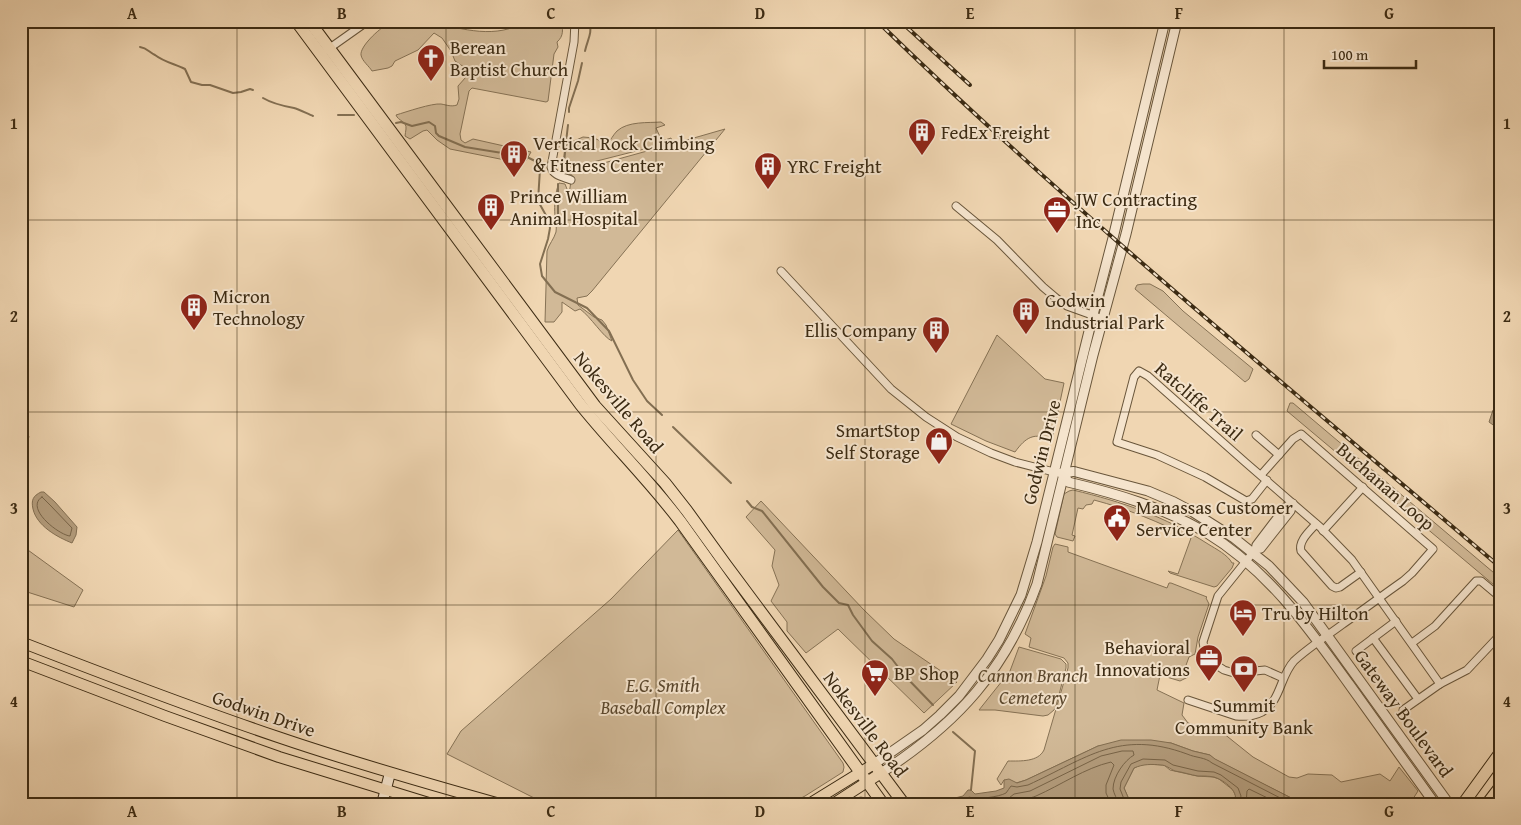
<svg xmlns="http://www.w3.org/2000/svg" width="1521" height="825" viewBox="0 0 1521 825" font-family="'Gentium Book Plus',serif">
  <rect width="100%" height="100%" fill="#f0d6b2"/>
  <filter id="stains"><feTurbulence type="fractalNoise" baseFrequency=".004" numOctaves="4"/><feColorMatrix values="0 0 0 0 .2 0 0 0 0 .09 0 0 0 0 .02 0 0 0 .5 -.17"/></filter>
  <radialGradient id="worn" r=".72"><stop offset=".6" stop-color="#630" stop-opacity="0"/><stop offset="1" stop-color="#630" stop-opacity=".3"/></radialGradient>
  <g fill="#d1b997" stroke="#867255" fill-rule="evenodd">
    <path d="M526,21H561C563,29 564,36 557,42L558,47L554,54L548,101L546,102L472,88L469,91L460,134L461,140L465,143L473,139L531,152L526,161L509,158L505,160L450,149L437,140L427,130L423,131L410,139L405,136C405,134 406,131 406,129C407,121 398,121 396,115C406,112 432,103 441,104C447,105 451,107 457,105L459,99L458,86L466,77V71L464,67L455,61L451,51L442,38L434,33L418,50L395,61L392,66L388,68L372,71C369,66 362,61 361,55C360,47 376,32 382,28C386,25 392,24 397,23C407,23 418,28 428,26L431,22C463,29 496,40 526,21Z"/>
    <path d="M661,122L665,125L656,128L662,141L671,138L673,144L725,129L592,291L587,296L577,298L578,305L594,317L602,320L606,325L612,341C604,338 590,316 580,309L575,311L562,302V312L554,322H545L547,251C549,244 554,239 556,232C557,227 555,221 555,216C554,205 555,193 559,183L565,184L569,194L572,175L567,174C563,164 565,154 567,144L583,137L594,138L607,144C611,140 613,135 617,131C628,121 648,123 661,122ZM652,147L658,148L582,169L593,162Z"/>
    <path d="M1143,284H1150L1163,291L1183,311L1253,369L1249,379L1245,382L1135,289L1137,285Z"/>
    <path d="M997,335L1045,379L1064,383L1052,440C1034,432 1026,437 1015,452L986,441L951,424Z"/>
    <path d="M1290,403H1293L1500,578V590L1287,411Z"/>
    <path d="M21,427L26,429L29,437L21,450Z"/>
    <path d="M1073,490C1123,502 1164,516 1208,544C1216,549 1228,555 1232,563H1234L1232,568L1217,586L1214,587L1170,573L1168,571L1178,574L1191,538C1159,522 1128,509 1094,500L1092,504L1086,505L1083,509L1078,508L1072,535L1075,536L1073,541L1057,537L1055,534L1064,494L1069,491Z"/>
    <path d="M761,501L864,610L894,639L957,682L924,713L838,629L806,653L787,631V622L771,601L779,585L772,566L775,550L746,517Z"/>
    <path d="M678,530L843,763L844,767L843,772L805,796L790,804H546L447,754L461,731L611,599Z"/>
    <path d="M1055,544L1068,547V552L1167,588L1169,583H1171L1207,597L1206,598L1209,604L1198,637L1195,654L1189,657L1185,668L1189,673L1188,677L1180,681L1160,675L1157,690L1184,703L1182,715L1188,723L1223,733L1253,757L1289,777L1297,778L1308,774L1332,775L1341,782L1380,774L1390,781L1399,767L1418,791L1411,802L1413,804H1303L1214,759L1210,755L1193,751L1171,743L1098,746L1026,780L1016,783L1004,780L1001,785L997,779L1008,761C1021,761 1038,762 1044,750L1068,668V663L1064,658L1029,647L1031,638L1025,634L1046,576L1053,547Z"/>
    <path d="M21,545L83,590L74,607L21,590Z"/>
    <path d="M1019,647L1061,659L1066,664V668L1056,706L1054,710L1048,715L1043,716L995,710H979L1010,671Z"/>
    <path d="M1143,764L1164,765L1170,770L1197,776L1213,777L1219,779L1233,790L1236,796V800L1233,804H1131L1124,788L1134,768Z"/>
    <path d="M861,797L869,799L874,804H846L856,798Z"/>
  </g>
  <g fill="#b39c7c" stroke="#836f52">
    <path d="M1500,405V430L1489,422L1493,410Z"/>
    <path d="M41,492H44L55,502L77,527L76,535L72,543C57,537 37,526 33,509C31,500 33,496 41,492Z"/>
    <path d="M1121,740H1151L1171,743L1193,751L1210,755L1215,759L1303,804H1233C1242,793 1224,780 1214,777C1209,776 1203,776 1198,776C1191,775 1183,772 1175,771C1170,769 1166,765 1161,765C1152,764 1143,764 1134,768L1124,788L1131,804H919L918,802L919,798L939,802L963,796L968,790H971L975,794L996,791L1004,788V780L1009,779L1017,783L1026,780L1098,746Z"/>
  </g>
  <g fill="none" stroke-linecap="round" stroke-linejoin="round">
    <g stroke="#786448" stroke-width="1">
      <path d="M42,497L51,506L72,528L70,536C59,535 24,508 42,497Z"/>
      <path d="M952,804L964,801L969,797C976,800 999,797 1006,793C1008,791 1009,788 1011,786L1017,787L1028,785C1087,758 1119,729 1187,754C1196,758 1205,757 1212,763L1292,804"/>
      <path d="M984,804L998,802L1009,798L1014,794L1030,791L1101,756L1122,751H1133L1134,755C1125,760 1113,776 1113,789C1114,794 1117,799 1119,804"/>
      <path d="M1014,804C1020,799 1029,799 1036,796C1061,785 1085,768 1111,762L1114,765L1106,785V793L1111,804"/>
      <path d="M1126,804L1120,789L1121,782L1131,764L1143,759L1165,760L1173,765L1198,771L1214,772L1221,775L1238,788L1241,796L1239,804"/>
      <path d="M1246,804L1247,791L1249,789L1280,804"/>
    </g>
    <g stroke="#836f52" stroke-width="2">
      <path d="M140,47C147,48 149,52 155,55C164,62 175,64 185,69L191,82L202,85H210L233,93L241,92L250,89L253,90"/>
      <path d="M585,51C588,38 592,35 590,21"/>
      <path d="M263,98C273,104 283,106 294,108C298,109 308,114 313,116"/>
      <path d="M569,112V108L578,81L582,63"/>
      <path d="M338,115H354"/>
      <path d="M396,123L401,122L412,126L429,122L435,126L436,133L439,136L465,147L527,157L537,162L540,169L538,201L548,219L550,228L548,239L540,264L542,276L555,292L587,308L609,331L633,380L647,401L662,415"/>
      <path d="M563,168L568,125"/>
      <path d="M550,226L558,216V184"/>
      <path d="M673,427L731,483"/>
      <path d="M747,501L752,507L762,511L823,587L839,603L848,605L853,615L872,641L892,659L905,676L933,705"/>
      <path d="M953,732L975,751L971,790"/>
    </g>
    <g stroke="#69563b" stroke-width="9">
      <g id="minor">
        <path d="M469,21L488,24L502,21"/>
        <path d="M327,50L368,21"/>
        <path d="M571,180C564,177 553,176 551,167L574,42L575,21"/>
        <path d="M956,206L997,240L1043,287L1056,298L1067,306L1103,319"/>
        <path d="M781,271L891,389L926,417L957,437L991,453L1015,462L1054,472"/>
        <path d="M1256,435L1279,455"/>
        <path d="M1267,480L1252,499L1246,501L1205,477L1157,455L1117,442L1134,377L1139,371L1148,376L1245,462L1320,527L1352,560L1440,684"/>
        <path d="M1316,524C1310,531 1298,541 1301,551L1332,586L1336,588L1340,587L1361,572"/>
        <path d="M1323,531L1363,487"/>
        <path d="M1255,550L1261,549L1291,511L1293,503L1285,507L1256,545L1255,550L1218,596L1203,642L1205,653L1213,663L1224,670L1237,674H1246L1255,671L1265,670L1283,678"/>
        <path d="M1373,638L1418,699"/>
        <path d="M1412,643L1435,626L1476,581H1481L1500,597"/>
        <path d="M1356,651L1396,621"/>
        <path d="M1188,700L1236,716C1245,717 1254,716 1262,712C1281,701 1280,676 1294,661C1309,647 1327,636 1343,624C1363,610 1383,595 1403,581L1412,573L1433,549L1301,434L1293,439L1261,475"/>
        <path d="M1403,710L1440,684L1467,670L1500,635"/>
      </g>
    </g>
    <g stroke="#69563b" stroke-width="11">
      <g id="tertiary">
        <path d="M1061,473C1067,475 1070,470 1076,472L1148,491L1174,502L1193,512L1234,538L1269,566L1303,602L1449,804"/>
        <path d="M1064,474L1068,482C1118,494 1162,507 1207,533C1268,570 1308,627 1349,684C1378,724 1406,764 1435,804"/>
        <path d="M874,764L923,730L940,715L959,696L987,659L999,640L1021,595L1037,542L1093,315L1113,238L1165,21"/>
        <path d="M881,773C958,723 1006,670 1037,584L1093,355L1126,234L1177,21"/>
      </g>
    </g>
    <g stroke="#3c2b13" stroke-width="12">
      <path id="secondary" d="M382,804L390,773"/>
    </g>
    <g stroke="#3c2b13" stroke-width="12">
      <g id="primary">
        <path d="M21,642C106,675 192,708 278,737C351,762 425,783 500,804"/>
        <path d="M21,661L165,716L279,757L432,804"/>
        <path d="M809,804L874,764"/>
        <path d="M833,804L881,773"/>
      </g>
    </g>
    <g stroke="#3c2b13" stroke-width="13">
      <g id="trunk">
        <path d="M296,21L580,404C612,444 649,480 680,521L883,804"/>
        <path d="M309,21L595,406L665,483L687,511L726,565L904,804"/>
        <path d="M1463,804L1500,753"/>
        <path d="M1487,804L1500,787"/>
      </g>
    </g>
    <use href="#minor" stroke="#f5e4cd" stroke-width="7"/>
    <use href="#tertiary" stroke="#f5e4cd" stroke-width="9"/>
    <use href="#secondary" stroke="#f5e4cd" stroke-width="10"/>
    <use href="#primary" stroke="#f0d6b2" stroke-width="10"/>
    <use href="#trunk" stroke="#f0d6b2" stroke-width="11"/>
    <g stroke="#3c2b13" stroke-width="4">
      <g id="rail">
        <path d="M877,21C1075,214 1290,388 1500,567"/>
        <path d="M900,21L970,85"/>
      </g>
    </g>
    <use href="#rail" stroke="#f5e4cd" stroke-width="2" stroke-dasharray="5.5" stroke-linecap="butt"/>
  </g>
  <path fill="none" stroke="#3c2b13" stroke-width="1" stroke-opacity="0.55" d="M237,21V804M446,21V804M656,21V804M865,21V804M1075,21V804M1284,21V804M21,220H1500M21,412H1500M21,605H1500"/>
  <defs>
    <g id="church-pin" transform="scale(1.4375)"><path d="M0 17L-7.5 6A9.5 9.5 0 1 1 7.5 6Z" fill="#8f2418" stroke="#f5e4cd"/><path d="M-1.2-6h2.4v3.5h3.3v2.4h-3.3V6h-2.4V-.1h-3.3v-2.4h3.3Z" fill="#fff"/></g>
    <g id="building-pin" transform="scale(1.4375)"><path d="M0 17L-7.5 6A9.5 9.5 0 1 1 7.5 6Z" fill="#8f2418" stroke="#f5e4cd"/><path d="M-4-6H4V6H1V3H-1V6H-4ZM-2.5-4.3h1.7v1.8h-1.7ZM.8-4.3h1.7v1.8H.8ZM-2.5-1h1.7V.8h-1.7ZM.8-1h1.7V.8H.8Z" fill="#fff"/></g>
    <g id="office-pin" transform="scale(1.4375)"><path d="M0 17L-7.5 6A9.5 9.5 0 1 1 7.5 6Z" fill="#8f2418" stroke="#f5e4cd"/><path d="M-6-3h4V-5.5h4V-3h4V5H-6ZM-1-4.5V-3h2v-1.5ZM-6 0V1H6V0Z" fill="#fff"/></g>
    <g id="shop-pin" transform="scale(1.4375)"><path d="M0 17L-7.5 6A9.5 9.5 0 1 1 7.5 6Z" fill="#8f2418" stroke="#f5e4cd"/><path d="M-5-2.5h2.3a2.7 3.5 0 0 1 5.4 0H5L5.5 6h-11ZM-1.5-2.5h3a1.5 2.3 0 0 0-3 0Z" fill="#fff"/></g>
    <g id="civic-pin" transform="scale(1.4375)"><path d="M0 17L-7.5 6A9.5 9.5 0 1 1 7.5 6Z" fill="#8f2418" stroke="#f5e4cd"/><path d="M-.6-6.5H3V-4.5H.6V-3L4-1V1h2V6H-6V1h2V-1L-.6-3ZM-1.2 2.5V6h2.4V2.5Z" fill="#fff"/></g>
    <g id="hotel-pin" transform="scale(1.4375)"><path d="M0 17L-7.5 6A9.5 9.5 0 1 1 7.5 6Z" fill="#8f2418" stroke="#f5e4cd"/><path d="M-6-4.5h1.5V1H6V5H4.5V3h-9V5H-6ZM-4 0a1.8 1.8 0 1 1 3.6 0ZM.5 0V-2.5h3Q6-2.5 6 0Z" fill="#fff"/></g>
    <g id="bank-pin" transform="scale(1.4375)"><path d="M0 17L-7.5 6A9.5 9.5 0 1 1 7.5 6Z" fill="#8f2418" stroke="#f5e4cd"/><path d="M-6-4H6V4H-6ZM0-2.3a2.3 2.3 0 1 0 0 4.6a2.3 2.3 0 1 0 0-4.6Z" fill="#fff"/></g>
    <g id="supermarket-pin" transform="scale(1.4375)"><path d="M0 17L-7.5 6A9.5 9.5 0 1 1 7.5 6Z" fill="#8f2418" stroke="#f5e4cd"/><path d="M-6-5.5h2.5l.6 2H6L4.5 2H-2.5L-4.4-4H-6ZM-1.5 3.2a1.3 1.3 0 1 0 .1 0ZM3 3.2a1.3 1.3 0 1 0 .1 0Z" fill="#fff"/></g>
  </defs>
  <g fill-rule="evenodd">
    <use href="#church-pin" x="431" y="58"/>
    <use href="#building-pin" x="922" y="132"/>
    <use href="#building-pin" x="514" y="154"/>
    <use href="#building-pin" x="768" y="166"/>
    <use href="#building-pin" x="491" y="207"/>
    <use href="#office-pin" x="1057" y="210"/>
    <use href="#building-pin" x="194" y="307"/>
    <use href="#building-pin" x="1026" y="311"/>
    <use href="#building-pin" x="936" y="330"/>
    <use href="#shop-pin" x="939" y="441"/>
    <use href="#civic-pin" x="1117" y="518"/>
    <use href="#hotel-pin" x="1243" y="613"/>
    <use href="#office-pin" x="1209" y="658"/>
    <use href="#bank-pin" x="1244" y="669"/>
    <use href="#supermarket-pin" x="875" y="673"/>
  </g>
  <g text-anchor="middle" stroke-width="4" stroke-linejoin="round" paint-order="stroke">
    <g font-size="19" fill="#3c2b13" stroke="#f5e4cd" text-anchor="start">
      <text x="450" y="54">Berean<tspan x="450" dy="22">Baptist Church</tspan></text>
      <text x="941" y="139">FedEx Freight</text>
      <text x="533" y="150">Vertical Rock Climbing<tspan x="533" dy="22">&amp; Fitness Center</tspan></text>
      <text x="787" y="173">YRC Freight</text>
      <text x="510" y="203">Prince William<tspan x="510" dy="22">Animal Hospital</tspan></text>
      <text x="1076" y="206">JW Contracting<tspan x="1076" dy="22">Inc</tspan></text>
      <text x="213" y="303">Micron<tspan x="213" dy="22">Technology</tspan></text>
      <text x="1045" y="307">Godwin<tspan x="1045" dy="22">Industrial Park</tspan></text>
      <text x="917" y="337" text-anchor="end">Ellis Company</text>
      <text x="920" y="437" text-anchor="end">SmartStop<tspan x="920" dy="22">Self Storage</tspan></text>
      <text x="1136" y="514">Manassas Customer<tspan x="1136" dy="22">Service Center</tspan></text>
      <text x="1262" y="620">Tru by Hilton</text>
      <text x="1190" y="654" text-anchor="end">Behavioral<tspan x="1190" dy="22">Innovations</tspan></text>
      <text x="894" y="680">BP Shop</text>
      <text x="1244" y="712" text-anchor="middle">Summit<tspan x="1244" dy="22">Community Bank</tspan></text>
    </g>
    <g font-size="19" fill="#3c2b13" stroke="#f5e4cd">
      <text transform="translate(1199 401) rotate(41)" y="7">Ratcliffe Trail</text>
      <text transform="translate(619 402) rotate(50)" y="7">Nokesville Road</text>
      <text transform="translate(1041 452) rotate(-76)" y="7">Godwin Drive</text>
      <text transform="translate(1386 486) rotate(41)" y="7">Buchanan Loop</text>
      <text transform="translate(264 713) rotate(19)" y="7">Godwin Drive</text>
      <text transform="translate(1404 713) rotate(54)" y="7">Gateway Boulevard</text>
      <text transform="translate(866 724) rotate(53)" y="7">Nokesville Road</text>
    </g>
    <g font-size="19" font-style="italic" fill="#5a472d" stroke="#f5e4cd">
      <text x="1033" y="682">Cannon Branch<tspan x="1033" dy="22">Cemetery</tspan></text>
      <text x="663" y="692">E.G. Smith<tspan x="663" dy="22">Baseball Complex</tspan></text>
    </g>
  </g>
  <rect width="1521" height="825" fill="none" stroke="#f0d6b2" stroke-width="55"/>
  <path d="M1324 60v8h92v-8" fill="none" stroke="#3c2b13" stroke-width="2.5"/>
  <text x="1331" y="60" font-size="15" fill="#3c2b13" stroke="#f5e4cd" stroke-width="4" paint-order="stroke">100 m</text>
  <rect x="28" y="28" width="1466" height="770" fill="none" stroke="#3c2b13" stroke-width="2"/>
  <g font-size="16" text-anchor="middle" font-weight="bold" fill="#3c2b13">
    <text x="132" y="19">A</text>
    <text x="342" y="19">B</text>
    <text x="551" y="19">C</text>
    <text x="760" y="19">D</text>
    <text x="970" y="19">E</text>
    <text x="1179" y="19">F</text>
    <text x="1389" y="19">G</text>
    <text x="14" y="129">1</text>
    <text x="1507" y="129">1</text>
    <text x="14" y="322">2</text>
    <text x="1507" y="322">2</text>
    <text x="14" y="514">3</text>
    <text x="1507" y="514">3</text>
    <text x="14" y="707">4</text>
    <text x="1507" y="707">4</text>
    <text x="132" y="817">A</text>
    <text x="342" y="817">B</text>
    <text x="551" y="817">C</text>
    <text x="760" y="817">D</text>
    <text x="970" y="817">E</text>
    <text x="1179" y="817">F</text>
    <text x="1389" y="817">G</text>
  </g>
  <rect width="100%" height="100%" filter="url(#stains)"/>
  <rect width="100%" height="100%" fill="url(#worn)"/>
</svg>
